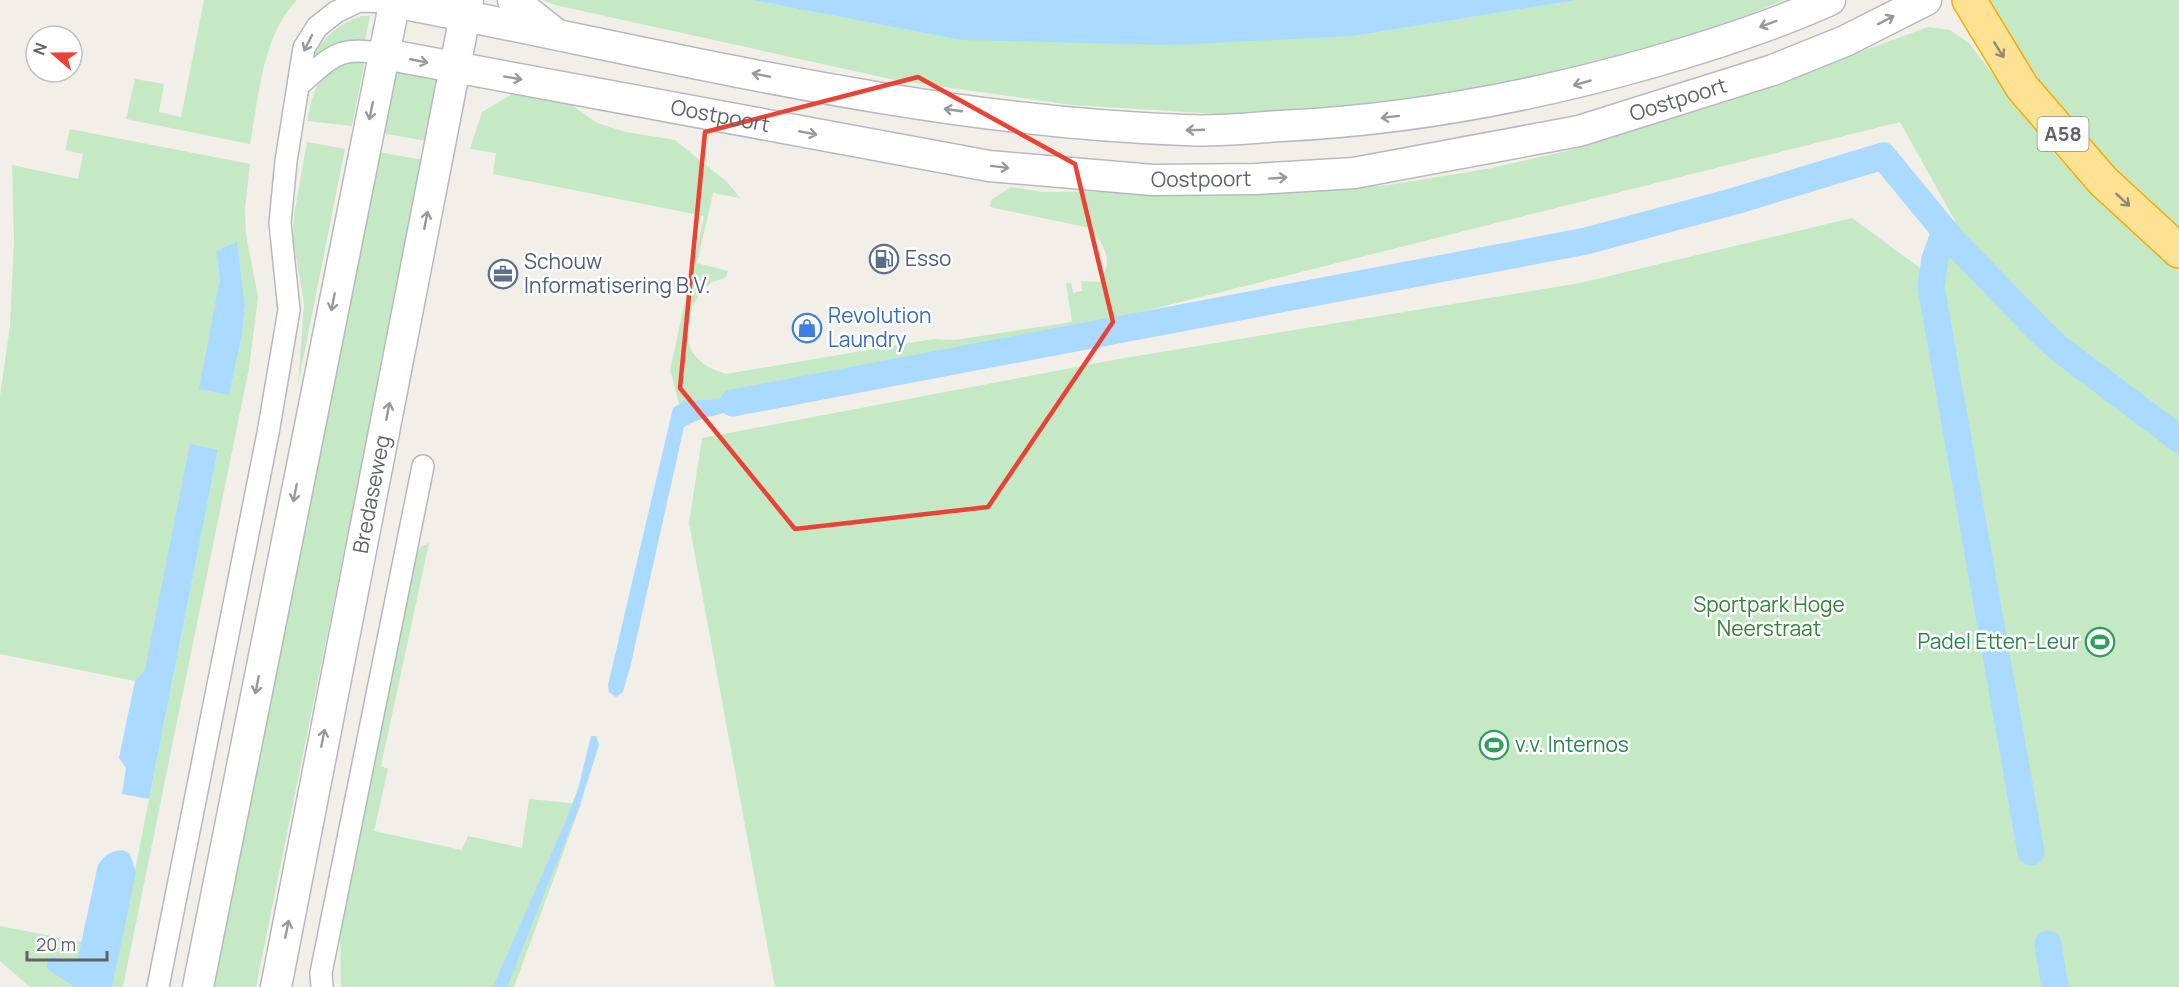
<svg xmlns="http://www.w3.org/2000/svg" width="2179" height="987" viewBox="0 0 2179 987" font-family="Manrope,sans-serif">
  <rect width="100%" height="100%" fill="#f1efe8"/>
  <g fill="#c5e8c5" fill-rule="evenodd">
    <path d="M204,0H297C262,36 259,96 250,144L126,119L135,79L164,84L159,112L181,117Z"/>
    <path d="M543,0H751L961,40L1354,36L1577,0H1784L1719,27L1583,72L1394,103L1254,116L1072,105L895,80L555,5Z"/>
    <path d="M1982,0H2179V237L2115,176L2014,51Z"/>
    <path d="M362,16H370L365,41L352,42L316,59L315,53C326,34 341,23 362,16Z"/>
    <path d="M1928,27L1950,30L1969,43L2050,149L2101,201L2179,271V424L2047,328L1964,237L1900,122L1073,329L735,394L682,414L670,370L704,216L493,174L496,153L470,149L482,112L514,93H530L566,101L597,123L626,132L675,140L727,182L740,198L713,193L697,263L728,271L726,277C722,279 717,280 713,282C690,295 678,338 697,358C705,367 715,370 726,374L933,339L955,340L1072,322L1066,283H1071L1073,293L1082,291L1081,281L1100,282C1113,260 1106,247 1090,228L990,207L991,200L1011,187L1042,192L1322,190L1389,185L1492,168L1575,149L1775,87L1819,67Z"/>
    <path d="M349,58L365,60L352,126L307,121C315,82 317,81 349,58Z"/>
    <path d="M398,70L436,79L437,89L426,141L381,133L392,80Z"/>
    <path d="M70,129L250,164L245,208L246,235L258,297L249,368L123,987H112L218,450L145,670L135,681L0,654V396L10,326L14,240L12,165L78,179L83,154L65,150ZM237,243L245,305L242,335L229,395L217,302L220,279L216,251Z"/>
    <path d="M307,142L345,149L298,385L304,303L293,239L294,215Z"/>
    <path d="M378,152L423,160L256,987H211Z"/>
    <path d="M1852,218L1939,282L1944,256L1952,248L1960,249L2039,338L2179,441V987H775L689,523L702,438L1119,359L1580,283Z"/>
    <path d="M429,543L381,766L388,769L374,831L462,850L468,836L522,848L529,799L581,804L514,987H341L340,932L415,556L421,547Z"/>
    <path d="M0,926L82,942L77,962L51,956L47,969L74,987H30L0,961Z"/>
  </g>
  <g fill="#aadaff">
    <path d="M751,0H1577L1354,36L1173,45L961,40Z"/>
    <path d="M237,242L245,305L242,335L229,395L199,389L220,279L216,251Z"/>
    <path d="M732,399L734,410C716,416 700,417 684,427L630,668L623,692L616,697L609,692L608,685L673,408L684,401Z"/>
    <path d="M190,444L218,450L149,799L122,794L126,768L119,758L135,681L145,670Z"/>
    <path d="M591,736H596L599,745L580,805L507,987H493L564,825L578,789Z"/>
    <path d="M123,850L130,854L136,872L112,987H74L47,969V962L51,956L77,962L98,865C105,854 111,851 123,850Z"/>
  </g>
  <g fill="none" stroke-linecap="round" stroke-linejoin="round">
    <g stroke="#aadaff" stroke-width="27">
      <path d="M1945,231L1935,259L1931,287L2031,852"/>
      <path d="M733,403L1586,241L1735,201L1883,156L1953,241L2041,332L2062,351L2179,439"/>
      <path d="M2048,944L2055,987"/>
    </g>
    <g stroke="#b5b8bc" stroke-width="24">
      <g id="street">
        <path d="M300,84C333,56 338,45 384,54"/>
        <path d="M158,987L268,433L289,310L280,223L286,161L304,48L317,27L336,12L359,1L394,2"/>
        <path d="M322,987L321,973L423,466"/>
      </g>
    </g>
    <g stroke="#b6babf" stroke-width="33">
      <g id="secondary">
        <path d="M513,0L552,31"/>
        <path d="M394,2C656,52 917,121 1185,130C1217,132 1249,128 1281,126C1408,120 1527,98 1650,63C1710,46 1772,26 1830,0"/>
        <path id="s1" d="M384,54L989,166L1153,180L1256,179L1354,173L1579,131L1773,70L1845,41L1926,0"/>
        <path d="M198,987L395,0"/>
        <path id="s2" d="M276,987L468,0"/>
      </g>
    </g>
    <g stroke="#f9ab00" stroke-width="36">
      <path id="highway" d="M1969,0L2022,87L2103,181L2179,251"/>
    </g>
    <use href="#street" stroke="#fff" stroke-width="21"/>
    <use href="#secondary" stroke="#fff" stroke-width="30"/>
    <use href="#highway" stroke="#fde293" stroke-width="33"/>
  </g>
  <defs><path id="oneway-shaft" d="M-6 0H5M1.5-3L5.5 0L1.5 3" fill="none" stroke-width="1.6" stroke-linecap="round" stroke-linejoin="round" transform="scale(1.5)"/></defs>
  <g stroke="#979a9d">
    <use href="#oneway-shaft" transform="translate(1886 20) rotate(-27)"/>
    <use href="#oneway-shaft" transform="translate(1768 24) rotate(160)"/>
    <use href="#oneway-shaft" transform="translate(308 43) rotate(117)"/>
    <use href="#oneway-shaft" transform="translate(419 61) rotate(11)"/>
    <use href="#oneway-shaft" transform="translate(761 75) rotate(-169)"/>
    <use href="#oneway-shaft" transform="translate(513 78) rotate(10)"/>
    <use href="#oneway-shaft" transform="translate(1582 83) rotate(164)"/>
    <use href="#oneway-shaft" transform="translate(953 110) rotate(-172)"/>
    <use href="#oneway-shaft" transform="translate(371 111) rotate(102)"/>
    <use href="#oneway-shaft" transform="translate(1390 117) rotate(173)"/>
    <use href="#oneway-shaft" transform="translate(1195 130) rotate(178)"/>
    <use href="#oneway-shaft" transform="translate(808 133) rotate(11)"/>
    <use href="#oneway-shaft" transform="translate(1000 167) rotate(7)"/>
    <use href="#oneway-shaft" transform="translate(1278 178) rotate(-4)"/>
    <use href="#oneway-shaft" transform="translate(426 220) rotate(-79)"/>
    <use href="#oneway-shaft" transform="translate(333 302) rotate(101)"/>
    <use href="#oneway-shaft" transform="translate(388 411) rotate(-79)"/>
    <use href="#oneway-shaft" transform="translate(295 493) rotate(101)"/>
    <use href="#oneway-shaft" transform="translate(257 685) rotate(101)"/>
    <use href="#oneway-shaft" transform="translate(323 738) rotate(-79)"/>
    <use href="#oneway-shaft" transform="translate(287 929) rotate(-79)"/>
  </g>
  <g stroke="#8e8975">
    <use href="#oneway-shaft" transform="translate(1999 50) rotate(58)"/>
    <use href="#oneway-shaft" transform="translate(2123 200) rotate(43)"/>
  </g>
  <path fill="none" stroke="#ea4335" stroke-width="4.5" stroke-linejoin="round" d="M918,77L1075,164L1113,322L988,507L795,529L680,388L705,132Z"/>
  <defs>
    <g id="fuel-ring" transform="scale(1.5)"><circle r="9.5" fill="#fff" stroke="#5c6f8a" stroke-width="1.5"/><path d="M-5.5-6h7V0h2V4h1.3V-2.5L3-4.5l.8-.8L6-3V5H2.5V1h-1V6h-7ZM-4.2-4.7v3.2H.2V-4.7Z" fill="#5c6f8a"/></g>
    <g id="office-ring" transform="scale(1.5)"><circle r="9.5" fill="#fff" stroke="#5c6f8a" stroke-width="1.5"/><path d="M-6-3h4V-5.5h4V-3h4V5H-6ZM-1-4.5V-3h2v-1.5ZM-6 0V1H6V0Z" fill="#5c6f8a"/></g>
    <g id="shop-ring" transform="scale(1.5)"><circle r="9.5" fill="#fff" stroke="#3f7fe0" stroke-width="1.5"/><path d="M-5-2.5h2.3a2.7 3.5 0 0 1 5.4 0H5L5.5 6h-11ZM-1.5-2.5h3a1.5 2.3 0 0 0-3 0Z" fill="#3f7fe0"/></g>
    <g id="stadium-ring" transform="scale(1.5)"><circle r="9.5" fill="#fff" stroke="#2e9e5b" stroke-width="1.5"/><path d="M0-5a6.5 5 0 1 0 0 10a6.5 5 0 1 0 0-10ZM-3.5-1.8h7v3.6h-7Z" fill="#2e9e5b"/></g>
  </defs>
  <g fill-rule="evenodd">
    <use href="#fuel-ring" x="884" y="259"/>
    <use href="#office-ring" x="503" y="274"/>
    <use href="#shop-ring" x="807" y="328"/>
    <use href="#stadium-ring" x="2100" y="642"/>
    <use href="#stadium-ring" x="1494" y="745"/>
  </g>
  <g text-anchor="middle" stroke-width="5" stroke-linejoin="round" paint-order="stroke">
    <rect fill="#fff" stroke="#8f9295" stroke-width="1.5" x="2037.5" y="117" width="51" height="34" rx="4.5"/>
    <g font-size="20" font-weight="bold" fill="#5f6368">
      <text x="2063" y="141">A58</text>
    </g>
    <g font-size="21" fill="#5f6368" stroke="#fff">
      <text dy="7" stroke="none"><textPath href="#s1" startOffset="1314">Oostpoort</textPath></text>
      <text dy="7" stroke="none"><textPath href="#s1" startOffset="342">Oostpoort</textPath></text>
      <text dy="7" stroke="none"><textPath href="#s1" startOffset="828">Oostpoort</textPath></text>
      <text dy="7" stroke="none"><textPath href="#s2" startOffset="502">Bredaseweg</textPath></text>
    </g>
    <g font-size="21" fill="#4e5e75" stroke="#fff" text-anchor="start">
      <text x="905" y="266">Esso</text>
      <text x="524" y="269">Schouw<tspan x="524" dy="24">Informatisering B.V.</tspan></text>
    </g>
    <g font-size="21" fill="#366cbe" stroke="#fff" text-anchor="start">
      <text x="828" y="323">Revolution<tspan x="828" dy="24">Laundry</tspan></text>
    </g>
    <g font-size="21" fill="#348238" stroke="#fff">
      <text x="1769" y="612">Sportpark Hoge<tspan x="1769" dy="24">Neerstraat</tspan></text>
    </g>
    <g font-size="21" fill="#27864d" stroke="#fff" text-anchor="end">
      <text x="2079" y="649">Padel Etten-Leur</text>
      <text x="1515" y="752" text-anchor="start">v.v. Internos</text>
    </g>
  </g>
  <g transform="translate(54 54) rotate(290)"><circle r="28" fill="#ffffff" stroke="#bfc1c3" stroke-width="1.5"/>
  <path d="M0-4.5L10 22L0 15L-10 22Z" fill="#ea4335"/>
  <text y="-9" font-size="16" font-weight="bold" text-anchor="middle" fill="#5f6368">N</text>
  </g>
  <path d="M27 951v9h80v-9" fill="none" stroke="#5f6368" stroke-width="3"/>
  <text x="36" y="951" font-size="18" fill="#5f6368" stroke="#ffffff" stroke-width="4.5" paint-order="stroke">20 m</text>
</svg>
